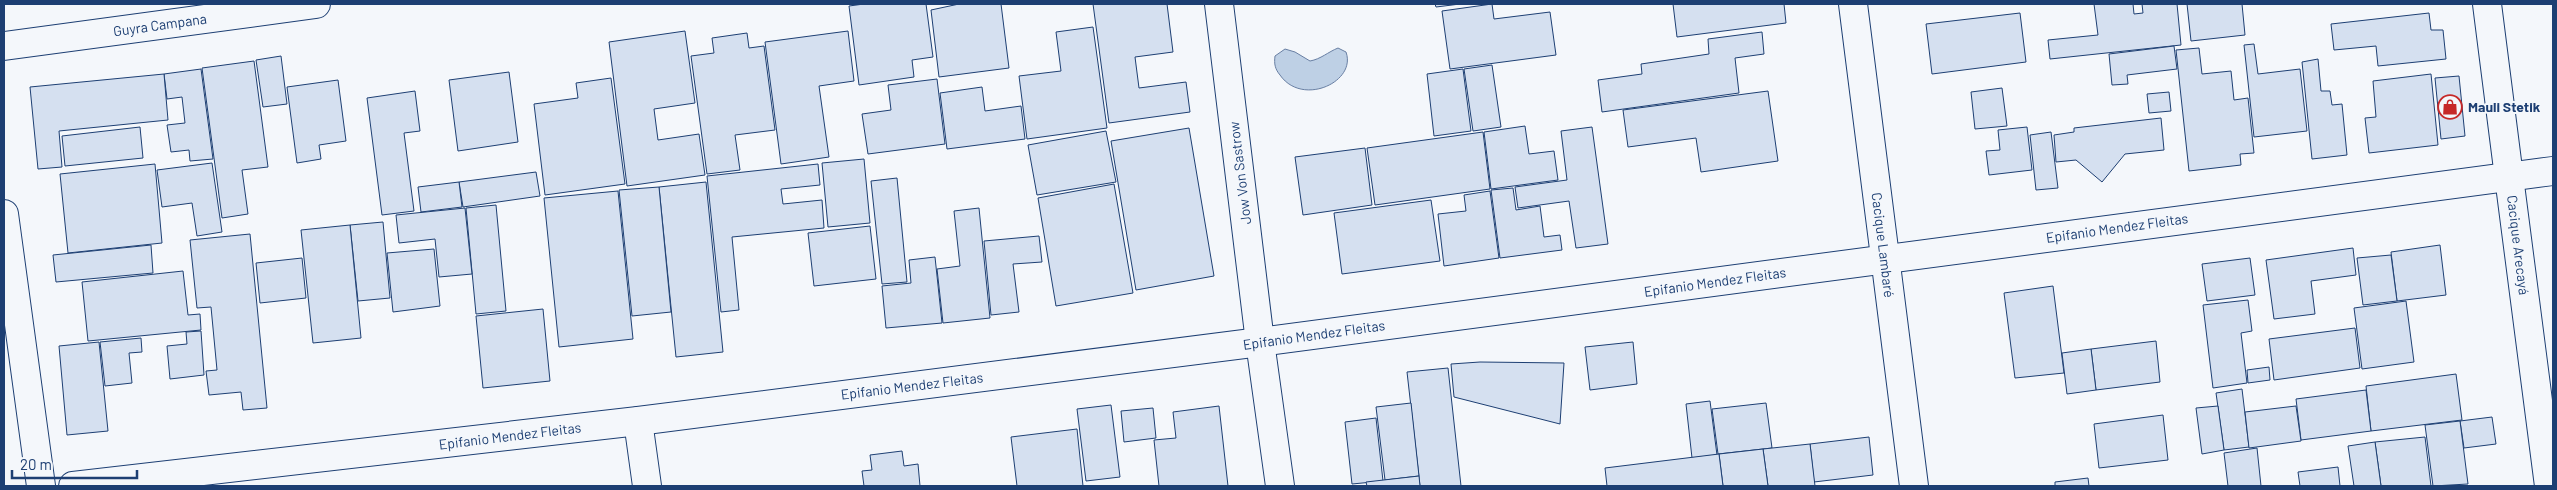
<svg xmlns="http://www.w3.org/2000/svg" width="2557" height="490" viewBox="0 0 2557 490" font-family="Barlow,sans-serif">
  <rect width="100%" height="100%" fill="#f4f7fb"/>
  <path fill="#bed0e5" stroke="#687fa3" d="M1338,48L1346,52C1357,82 1302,107 1280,75C1275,69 1274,64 1275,56L1285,49L1295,52L1310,61C1321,59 1328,52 1338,48Z"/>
  <g fill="#d5e0f0" stroke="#1d3f73">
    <path d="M864,4H926L933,57L912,60L914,77L859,85L849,6Z"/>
    <path d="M959,4H1001L1009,68L939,77L931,10Z"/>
    <path d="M1093,4H1167L1173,52L1135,57L1139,88L1186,82L1190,112L1109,123Z"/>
    <path d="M1435,4H1460L1436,7Z"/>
    <path d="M1492,4L1494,19L1550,12L1556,55L1450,69L1442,11Z"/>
    <path d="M1673,4H1784L1786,23L1677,37Z"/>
    <path d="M2094,4H2133L2134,14L2143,13L2142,4H2177L2181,45L2050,59L2048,40L2098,35Z"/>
    <path d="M2187,4H2242L2245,35L2191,41Z"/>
    <path d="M2020,13L2026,62L1932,74L1926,24Z"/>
    <path d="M2429,13L2431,30H2443L2446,59L2378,66L2376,46L2334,50L2331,24Z"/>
    <path d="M1093,27L1107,128L1027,139L1019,76L1061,71L1056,32Z"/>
    <path d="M685,31L695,103L654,109L658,140L699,134L705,175L627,186L609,42Z"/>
    <path d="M848,31L854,81L819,86L829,157L781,164L765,42Z"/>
    <path d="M1762,32L1764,54L1735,58L1739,93L1602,112L1598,80L1642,74L1641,64L1709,54L1708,39Z"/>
    <path d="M747,33L749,48L764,46L775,130L735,135L740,170L707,174L691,56L714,53L712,38Z"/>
    <path d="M2254,44L2258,74L2300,69L2307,131L2254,137L2244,45Z"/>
    <path d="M2174,46L2177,69L2127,75L2128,84L2112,85L2109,54Z"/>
    <path d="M2199,48L2202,74L2231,71L2234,100L2248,98L2254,153L2240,154L2241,165L2189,171L2176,50Z"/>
    <path d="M281,56L287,104L263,107L256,60Z"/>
    <path d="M2318,59L2321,91H2330L2332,105L2342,104L2347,155L2312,159L2302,62Z"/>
    <path d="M254,61L268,167L242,170L248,214L222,218L202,68Z"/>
    <path d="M1492,65L1501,127L1473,131L1464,69Z"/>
    <path d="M201,69L213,159L190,161L189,150L171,152L167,125L185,123L182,97L167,99L164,74Z"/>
    <path d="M1463,69L1471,131L1434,136L1427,74Z"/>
    <path d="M509,72L518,142L458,151L449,80Z"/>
    <path d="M164,74L168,120L59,131L62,167L38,169L30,87Z"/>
    <path d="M2431,74L2438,145L2369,153L2365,118L2376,117L2373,81Z"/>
    <path d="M2459,76L2465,136L2441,139L2435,78Z"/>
    <path d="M611,78L625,184L545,195L534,104L578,98L576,83Z"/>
    <path d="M937,79L945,144L868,154L862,114L891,110L888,85Z"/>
    <path d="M338,80L346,141L319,145L321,159L297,163L287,87Z"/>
    <path d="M982,87L985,111L1021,106L1025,139L947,149L940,93Z"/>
    <path d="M2002,88L2007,126L1975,129L1971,92Z"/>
    <path d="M415,91L420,131L404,133L414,211L382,215L367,98Z"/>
    <path d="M1768,91L1778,161L1701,172L1696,138L1628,147L1623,110Z"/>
    <path d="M2169,92L2171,111L2149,113L2147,94Z"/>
    <path d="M2161,118L2164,150L2125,154L2102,182L2076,160L2056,162L2054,135L2074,132V128Z"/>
    <path d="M1525,126L1529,154L1554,151L1558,180L1491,189L1484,132Z"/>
    <path d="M140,127L143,158L65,166L62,136Z"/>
    <path d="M1592,127L1608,244L1576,248L1569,201L1518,208L1515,187L1567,180L1561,131Z"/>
    <path d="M2027,127L2032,170L1989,175L1986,151L2000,150L1998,130Z"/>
    <path d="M1189,128L1214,276L1136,290L1111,141Z"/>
    <path d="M1106,131L1116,182L1037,195L1028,145Z"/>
    <path d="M1483,132L1490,189L1375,205L1367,148Z"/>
    <path d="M2051,132L2058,188L2036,190L2030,135Z"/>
    <path d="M1365,148L1372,205L1303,215L1295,157Z"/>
    <path d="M864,159L870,223L828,227L822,163Z"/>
    <path d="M212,163L222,232L197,236L192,203L162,207L157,170Z"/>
    <path d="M155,164L162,243L68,253L60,174Z"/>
    <path d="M818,164L820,185L781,189L783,204L822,200L824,228L732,237L739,310L721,312L707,176Z"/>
    <path d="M536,172L540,196L463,207L459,182Z"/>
    <path d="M897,178L907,282L882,284L871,181Z"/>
    <path d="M459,182L462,207L421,212L418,187Z"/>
    <path d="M706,182L723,352L676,357L659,187Z"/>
    <path d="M1114,184L1133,293L1056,306L1038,198Z"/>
    <path d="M659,187L671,312L632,316L619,190Z"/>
    <path d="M1513,188L1516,210L1540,206L1544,237L1560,235L1562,250L1500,258L1491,190Z"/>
    <path d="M618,191L633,339L559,347L544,198Z"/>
    <path d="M1490,191L1499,258L1444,266L1438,214L1466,211L1464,195Z"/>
    <path d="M1431,200L1440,261L1342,274L1334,213Z"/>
    <path d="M496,205L506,311L476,314L466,208Z"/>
    <path d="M465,208L472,274L439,277L435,239L399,243L396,215Z"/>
    <path d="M979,208L990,318L943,323L937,269L960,266L954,211Z"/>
    <path d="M383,222L390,298L358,301L350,225Z"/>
    <path d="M350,225L361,338L313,343L301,230Z"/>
    <path d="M870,226L876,279L814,286L808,233Z"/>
    <path d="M250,234L267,408L243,410L241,392L209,395L206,371L217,370L211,307L197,308L190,240Z"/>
    <path d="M1039,236L1042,262L1013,264L1019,312L991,315L984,241Z"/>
    <path d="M151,245L153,273L56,282L53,255Z"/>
    <path d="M2440,245L2446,295L2397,301L2391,252Z"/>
    <path d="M2353,248L2356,275L2311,281L2315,314L2274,319L2266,260Z"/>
    <path d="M434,249L440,306L393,312L387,253Z"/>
    <path d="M2391,255L2397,301L2363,305L2357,258Z"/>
    <path d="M935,257L942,323L886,328L882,286L911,283L909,260Z"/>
    <path d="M302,258L306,298L260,303L256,263Z"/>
    <path d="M2250,258L2255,295L2207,301L2202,264Z"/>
    <path d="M183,271L188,315L200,314L201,330L88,341L82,282Z"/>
    <path d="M2053,286L2064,373L2015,378L2004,293Z"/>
    <path d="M2248,300L2252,331L2241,333L2247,383L2213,388L2203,305Z"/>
    <path d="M2406,301L2414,362L2362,369L2354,308Z"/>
    <path d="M543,309L550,381L483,388L476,316Z"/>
    <path d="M2355,328L2360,368L2274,380L2269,339Z"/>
    <path d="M201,331L204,375L170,379L167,346L187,344L186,332Z"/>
    <path d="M141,338L142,352L129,353L132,383L105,386L100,342Z"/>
    <path d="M2156,341L2160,382L2096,390L2091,349Z"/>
    <path d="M99,342L108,431L67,435L59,346Z"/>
    <path d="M1633,342L1637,384L1590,390L1585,347Z"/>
    <path d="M2091,349L2096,390L2067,394L2062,353Z"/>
    <path d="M1480,362L1564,363L1560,424L1454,397L1451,364Z"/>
    <path d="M2269,367L2270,380L2248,383L2247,370Z"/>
    <path d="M1448,368L1461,486H1420L1407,372Z"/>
    <path d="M2456,374L2462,420L2371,431L2366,386Z"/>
    <path d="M2242,389L2249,447L2224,450L2216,393Z"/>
    <path d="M2366,390L2371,431L2301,440L2296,399Z"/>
    <path d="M1710,401L1717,455L1692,458L1686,404Z"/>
    <path d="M1411,403L1419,476L1385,480L1376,407Z"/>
    <path d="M1766,403L1772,448L1718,454L1712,409Z"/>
    <path d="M1111,405L1120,477L1086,481L1077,409Z"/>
    <path d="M1219,406L1228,486H1159L1154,440L1176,438L1173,412Z"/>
    <path d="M2218,406L2224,450L2202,454L2196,408Z"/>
    <path d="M2296,406L2301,441L2249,448L2245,412Z"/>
    <path d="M1153,408L1156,438L1124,442L1121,411Z"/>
    <path d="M2163,415L2168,460L2099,468L2094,424Z"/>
    <path d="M2492,417L2496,444L2464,448L2460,421Z"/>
    <path d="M1376,418L1383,481L1352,484L1345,422Z"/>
    <path d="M2460,421L2468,484L2433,486L2425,425Z"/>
    <path d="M1077,429L1083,486H1017L1011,437Z"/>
    <path d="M1869,437L1873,475L1814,482L1810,444Z"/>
    <path d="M2425,437L2431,486H2381L2375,442Z"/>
    <path d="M2375,442L2381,486H2354L2348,446Z"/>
    <path d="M1810,444L1815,486H1768L1763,449Z"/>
    <path d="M2257,448L2261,486H2228L2224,453Z"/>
    <path d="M1763,449L1768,486H1723L1719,454Z"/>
    <path d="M902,451L904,466L918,464L920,486H864L862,471L872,470L870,455Z"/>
    <path d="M1719,454L1723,486H1607L1605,468Z"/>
    <path d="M2338,467L2340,486H2300L2298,472Z"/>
    <path d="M1419,476L1420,486H1367L1366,482Z"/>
    <path d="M2088,478L2089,486H2055V482Z"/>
  </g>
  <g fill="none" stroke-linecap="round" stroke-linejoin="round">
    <g stroke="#1d3f73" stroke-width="30">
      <g id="minor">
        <path d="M1853,4L1914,486"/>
        <path d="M4,46L316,4"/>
        <path d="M2509,177L2549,486"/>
        <path d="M1260,342L1280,486"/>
        <path d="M638,421L647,486"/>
      </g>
    </g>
    <g stroke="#1d3f73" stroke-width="30">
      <g id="tertiary">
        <path d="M1219,4L1260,342"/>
        <path d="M2487,4L2509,177"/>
        <path d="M73,486L638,421L1260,342L2553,171"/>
      </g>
    </g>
    <g stroke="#1d3f73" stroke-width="30">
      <path id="secondary" d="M4,214L41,486"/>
    </g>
    <use href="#minor" stroke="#f4f7fb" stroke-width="28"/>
    <use href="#tertiary" stroke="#f4f7fb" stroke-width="28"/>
    <use href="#secondary" stroke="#f4f7fb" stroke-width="28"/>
  </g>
  <defs>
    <g id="shop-ring" transform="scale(1.25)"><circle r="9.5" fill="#f4f7fb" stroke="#c62828" stroke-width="1.5"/><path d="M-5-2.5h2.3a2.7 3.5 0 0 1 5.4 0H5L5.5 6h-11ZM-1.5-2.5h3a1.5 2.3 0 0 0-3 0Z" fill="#c62828"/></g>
  </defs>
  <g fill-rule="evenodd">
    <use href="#shop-ring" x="2450" y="107"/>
  </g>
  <g text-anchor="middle" stroke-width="4" stroke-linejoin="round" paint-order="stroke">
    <g font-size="14" fill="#1d3f73" stroke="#f4f7fb">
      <text transform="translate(160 25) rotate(-8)" y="5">Guyra Campana</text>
      <text transform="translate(1240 173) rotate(-97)" y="5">Jow Von Sastrow</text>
      <text transform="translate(2117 228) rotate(-8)" y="5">Epifanio Mendez Fleitas</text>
      <text transform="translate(1883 245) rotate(83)" y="5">Cacique Lambaré</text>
      <text transform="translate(2518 245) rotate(83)" y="5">Cacique Arecayá</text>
      <text transform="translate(1715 282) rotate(-8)" y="5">Epifanio Mendez Fleitas</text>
      <text transform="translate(1314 335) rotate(-8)" y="5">Epifanio Mendez Fleitas</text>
      <text transform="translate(912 386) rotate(-7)" y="5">Epifanio Mendez Fleitas</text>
      <text transform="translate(510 436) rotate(-7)" y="5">Epifanio Mendez Fleitas</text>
    </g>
    <g font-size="14" font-weight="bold" fill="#1d3f73" stroke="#f4f7fb" text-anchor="start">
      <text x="2468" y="112">Mauli Stetik</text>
    </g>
  </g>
  <rect width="2557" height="490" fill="none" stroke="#1d3f73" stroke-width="10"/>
  <path d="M12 470v8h125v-8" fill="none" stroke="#1d3f73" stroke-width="2.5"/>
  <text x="20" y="470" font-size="15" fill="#1d3f73" stroke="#f4f7fb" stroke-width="4" paint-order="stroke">20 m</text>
</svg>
